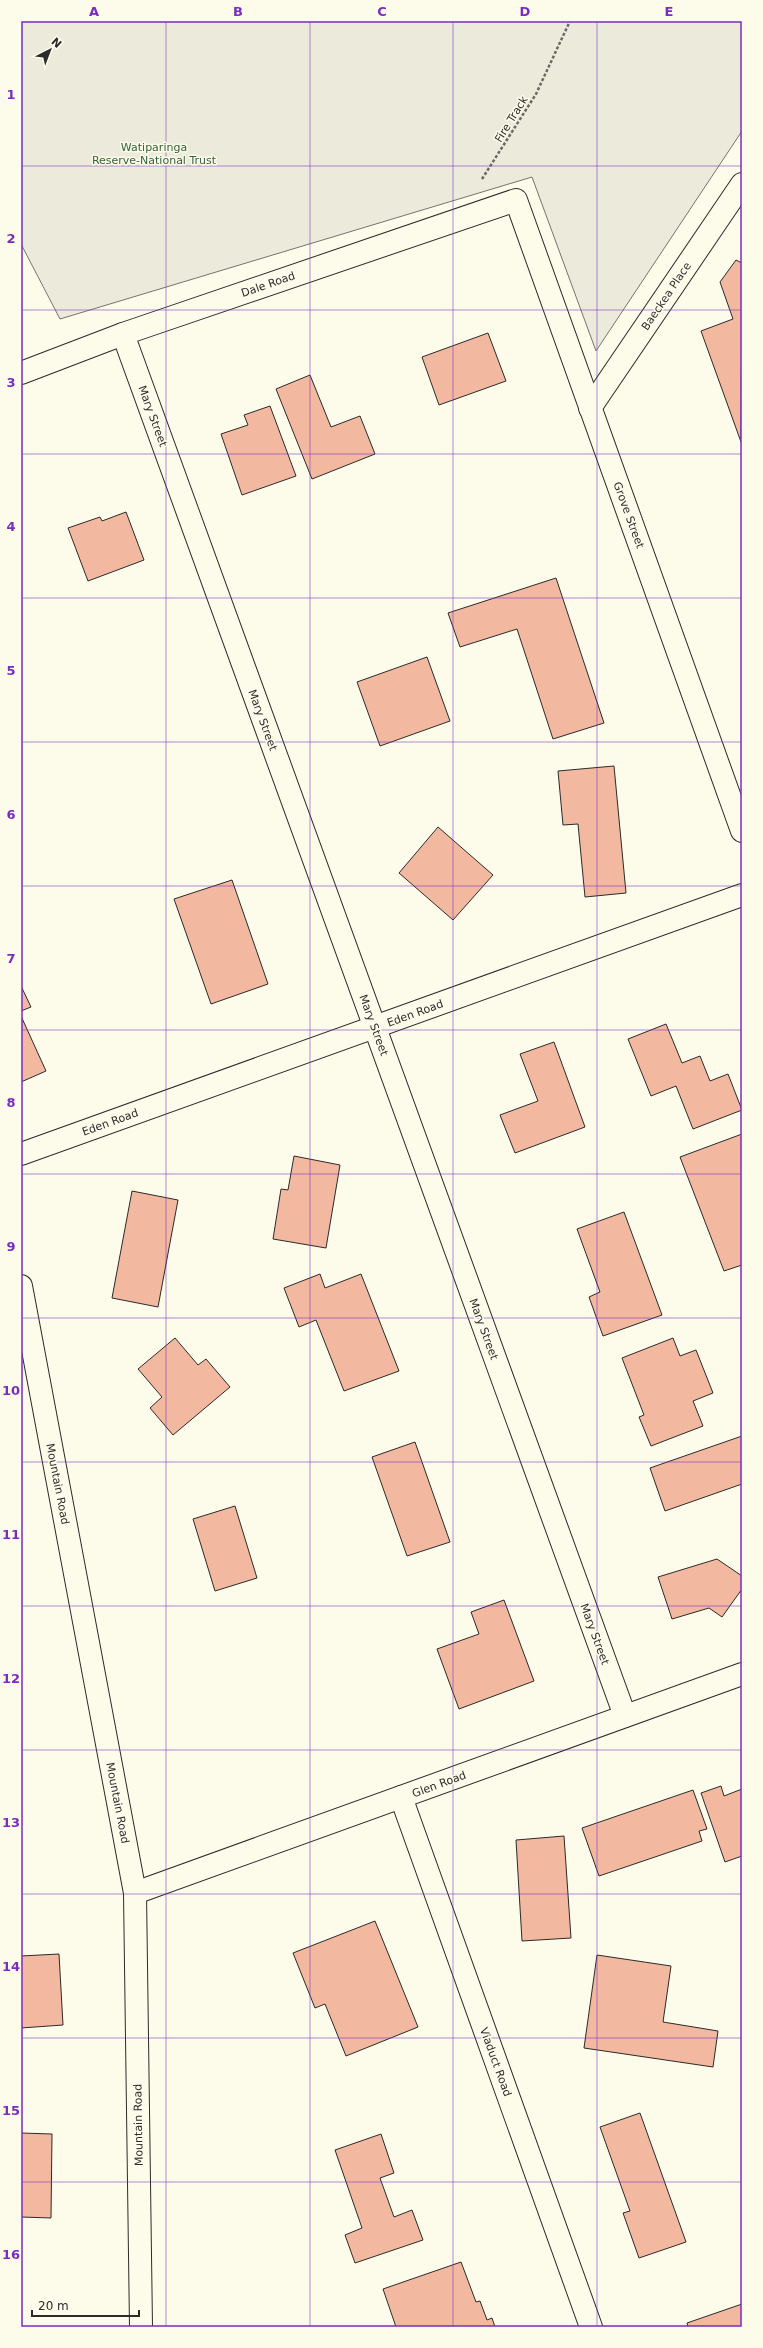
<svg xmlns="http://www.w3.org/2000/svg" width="763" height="2348" viewBox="0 0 763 2348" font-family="'DejaVu Sans',sans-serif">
  <rect width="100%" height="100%" fill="#fdfbea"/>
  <path fill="#ecebdb" stroke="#74746e" d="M21,21H742V131L596,351L532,177L60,319L21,244Z"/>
  <g fill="#f2b8a0" stroke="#2b2b2b">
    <path d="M736,260L742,263L741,442L701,331L733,319L720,282Z"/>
    <path d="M488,333L506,381L439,405L422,357Z"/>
    <path d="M310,375L331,427L360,416L375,454L312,479L276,389Z"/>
    <path d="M270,406L296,476L242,495L221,434L248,425L244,415Z"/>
    <path d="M126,512L144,560L88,581L68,528L100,517L102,521Z"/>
    <path d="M556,578L604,723L553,739L517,629L460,647L448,613Z"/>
    <path d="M427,657L450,721L380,746L357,682Z"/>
    <path d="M614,766L626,893L585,897L578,824L563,825L558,771Z"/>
    <path d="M438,827L493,875L453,920L399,873Z"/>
    <path d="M232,880L268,984L211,1004L174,899Z"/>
    <path d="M21,986L31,1007L21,1011Z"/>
    <path d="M21,1016L46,1071L21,1082Z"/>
    <path d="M666,1024L682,1063L700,1056L710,1081L728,1074L742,1110L693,1129L676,1086L651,1096L628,1039Z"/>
    <path d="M554,1042L585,1127L515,1153L500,1115L538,1101L520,1054Z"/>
    <path d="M742,1134V1265L724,1271L680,1157Z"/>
    <path d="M294,1156L340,1165L326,1248L273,1239L281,1189L288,1190Z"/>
    <path d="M132,1191L178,1200L158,1307L112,1298Z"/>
    <path d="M624,1212L662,1315L603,1336L589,1297L600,1292L577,1229Z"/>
    <path d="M320,1274L325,1288L361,1274L399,1371L344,1391L316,1320L299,1327L284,1288Z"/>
    <path d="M175,1338L198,1365L206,1359L230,1387L173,1435L150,1408L162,1397L138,1369Z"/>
    <path d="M673,1338L680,1356L696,1350L713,1393L693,1401L703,1426L651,1446L639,1417L644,1415L622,1358Z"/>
    <path d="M742,1436V1484L665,1511L650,1468Z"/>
    <path d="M415,1442L450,1542L407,1556L372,1457Z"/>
    <path d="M235,1506L257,1578L215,1591L193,1519Z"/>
    <path d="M717,1559L742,1576V1589L722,1617L709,1608L672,1619L658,1577Z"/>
    <path d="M504,1600L534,1681L459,1709L437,1649L479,1634L471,1612Z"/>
    <path d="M721,1786L724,1796L742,1789V1856L725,1862L701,1793Z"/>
    <path d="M693,1790L707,1829L699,1831L702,1841L599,1876L582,1828Z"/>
    <path d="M564,1836L571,1938L522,1941L516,1840Z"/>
    <path d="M375,1921L418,2027L346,2056L325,2004L315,2008L293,1953Z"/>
    <path d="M59,1954L63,2025L21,2028V1956Z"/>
    <path d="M597,1955L671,1966L663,2022L718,2031L713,2067L584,2048Z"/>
    <path d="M640,2113L686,2242L639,2258L623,2213L630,2211L600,2127Z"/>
    <path d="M21,2133L52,2134L51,2218L21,2217Z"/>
    <path d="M381,2134L394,2173L380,2178L394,2217L412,2210L423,2240L355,2263L345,2235L362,2228L335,2150Z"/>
    <path d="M461,2262L476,2302L480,2301L487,2320L492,2318L495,2327H396L383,2289Z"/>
    <path d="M742,2304V2327H688L687,2323Z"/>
  </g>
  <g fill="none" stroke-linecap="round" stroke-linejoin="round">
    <g stroke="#2b2b2b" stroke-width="24">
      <g id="minor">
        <path d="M123,334L625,1716"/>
        <path d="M21,373L123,334L516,200L742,831"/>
        <path d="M590,408L742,184"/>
        <path d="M21,1154L742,895"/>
        <path d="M21,1286L135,1893L141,2327"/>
        <path d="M401,1797L591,2327"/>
        <path d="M135,1893L742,1674"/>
      </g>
    </g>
    <path stroke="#6a6964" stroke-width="2.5" stroke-dasharray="3 2" stroke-linecap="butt" d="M482,179L536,94L570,21"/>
    <use href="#minor" stroke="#fdfbea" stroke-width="22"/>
  </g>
  <path fill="none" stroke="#7b2cbf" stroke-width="1" stroke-opacity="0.55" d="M166,21V2327M310,21V2327M453,21V2327M597,21V2327M21,166H742M21,310H742M21,454H742M21,598H742M21,742H742M21,886H742M21,1030H742M21,1174H742M21,1318H742M21,1462H742M21,1606H742M21,1750H742M21,1894H742M21,2038H742M21,2182H742"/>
  <g text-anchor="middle" stroke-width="3" stroke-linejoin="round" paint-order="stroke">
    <g font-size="11" fill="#2b2b2b" stroke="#fdfbea">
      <text transform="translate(511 119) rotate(-58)" y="4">Fire Track</text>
      <text transform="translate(268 284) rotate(-19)" y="4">Dale Road</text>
      <text transform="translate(666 296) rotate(-56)" y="4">Baeckea Place</text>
      <text transform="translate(153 416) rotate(70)" y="4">Mary Street</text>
      <text transform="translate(629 515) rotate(70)" y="4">Grove Street</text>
      <text transform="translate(263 720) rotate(70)" y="4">Mary Street</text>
      <text transform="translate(415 1013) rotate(-20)" y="4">Eden Road</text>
      <text transform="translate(374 1025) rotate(70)" y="4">Mary Street</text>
      <text transform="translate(110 1122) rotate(-20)" y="4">Eden Road</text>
      <text transform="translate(484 1329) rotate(70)" y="4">Mary Street</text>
      <text transform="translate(58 1484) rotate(79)" y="4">Mountain Road</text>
      <text transform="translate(595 1634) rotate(70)" y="4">Mary Street</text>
      <text transform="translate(439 1784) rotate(-20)" y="4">Glen Road</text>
      <text transform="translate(118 1803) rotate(79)" y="4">Mountain Road</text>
      <text transform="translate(496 2062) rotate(70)" y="4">Viaduct Road</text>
      <text transform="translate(138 2125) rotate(-91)" y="4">Mountain Road</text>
    </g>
    <g font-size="11" fill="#34623c" stroke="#fdfbea">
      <text x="154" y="151">Watiparinga<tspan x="154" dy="13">Reserve-National Trust</tspan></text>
    </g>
  </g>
  <rect width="763" height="2348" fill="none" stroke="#fdfbea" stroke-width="44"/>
  <g transform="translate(50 50) rotate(42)" stroke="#fdfbea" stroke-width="3" paint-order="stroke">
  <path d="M0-3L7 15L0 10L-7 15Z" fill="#2b2b2b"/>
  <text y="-6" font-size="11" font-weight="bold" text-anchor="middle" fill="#2b2b2b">N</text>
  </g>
  <path d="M32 2310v6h107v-6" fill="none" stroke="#2b2b2b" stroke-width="2"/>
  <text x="38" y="2310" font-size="12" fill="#2b2b2b" stroke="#fdfbea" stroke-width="3" paint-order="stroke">20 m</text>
  <rect x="22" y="22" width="719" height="2304" fill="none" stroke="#7b2cbf" stroke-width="1.5"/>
  <g font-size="13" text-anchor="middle" font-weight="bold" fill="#7b2cbf">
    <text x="94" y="16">A</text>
    <text x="238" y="16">B</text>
    <text x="382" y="16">C</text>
    <text x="525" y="16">D</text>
    <text x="669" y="16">E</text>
    <text x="11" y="99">1</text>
    <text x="11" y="243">2</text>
    <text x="11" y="387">3</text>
    <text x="11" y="531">4</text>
    <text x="11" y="675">5</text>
    <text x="11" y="819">6</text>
    <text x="11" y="963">7</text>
    <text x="11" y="1107">8</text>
    <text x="11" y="1251">9</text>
    <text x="11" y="1395">10</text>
    <text x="11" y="1539">11</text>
    <text x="11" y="1683">12</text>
    <text x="11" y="1827">13</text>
    <text x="11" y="1971">14</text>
    <text x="11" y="2115">15</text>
    <text x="11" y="2259">16</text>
  </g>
</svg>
